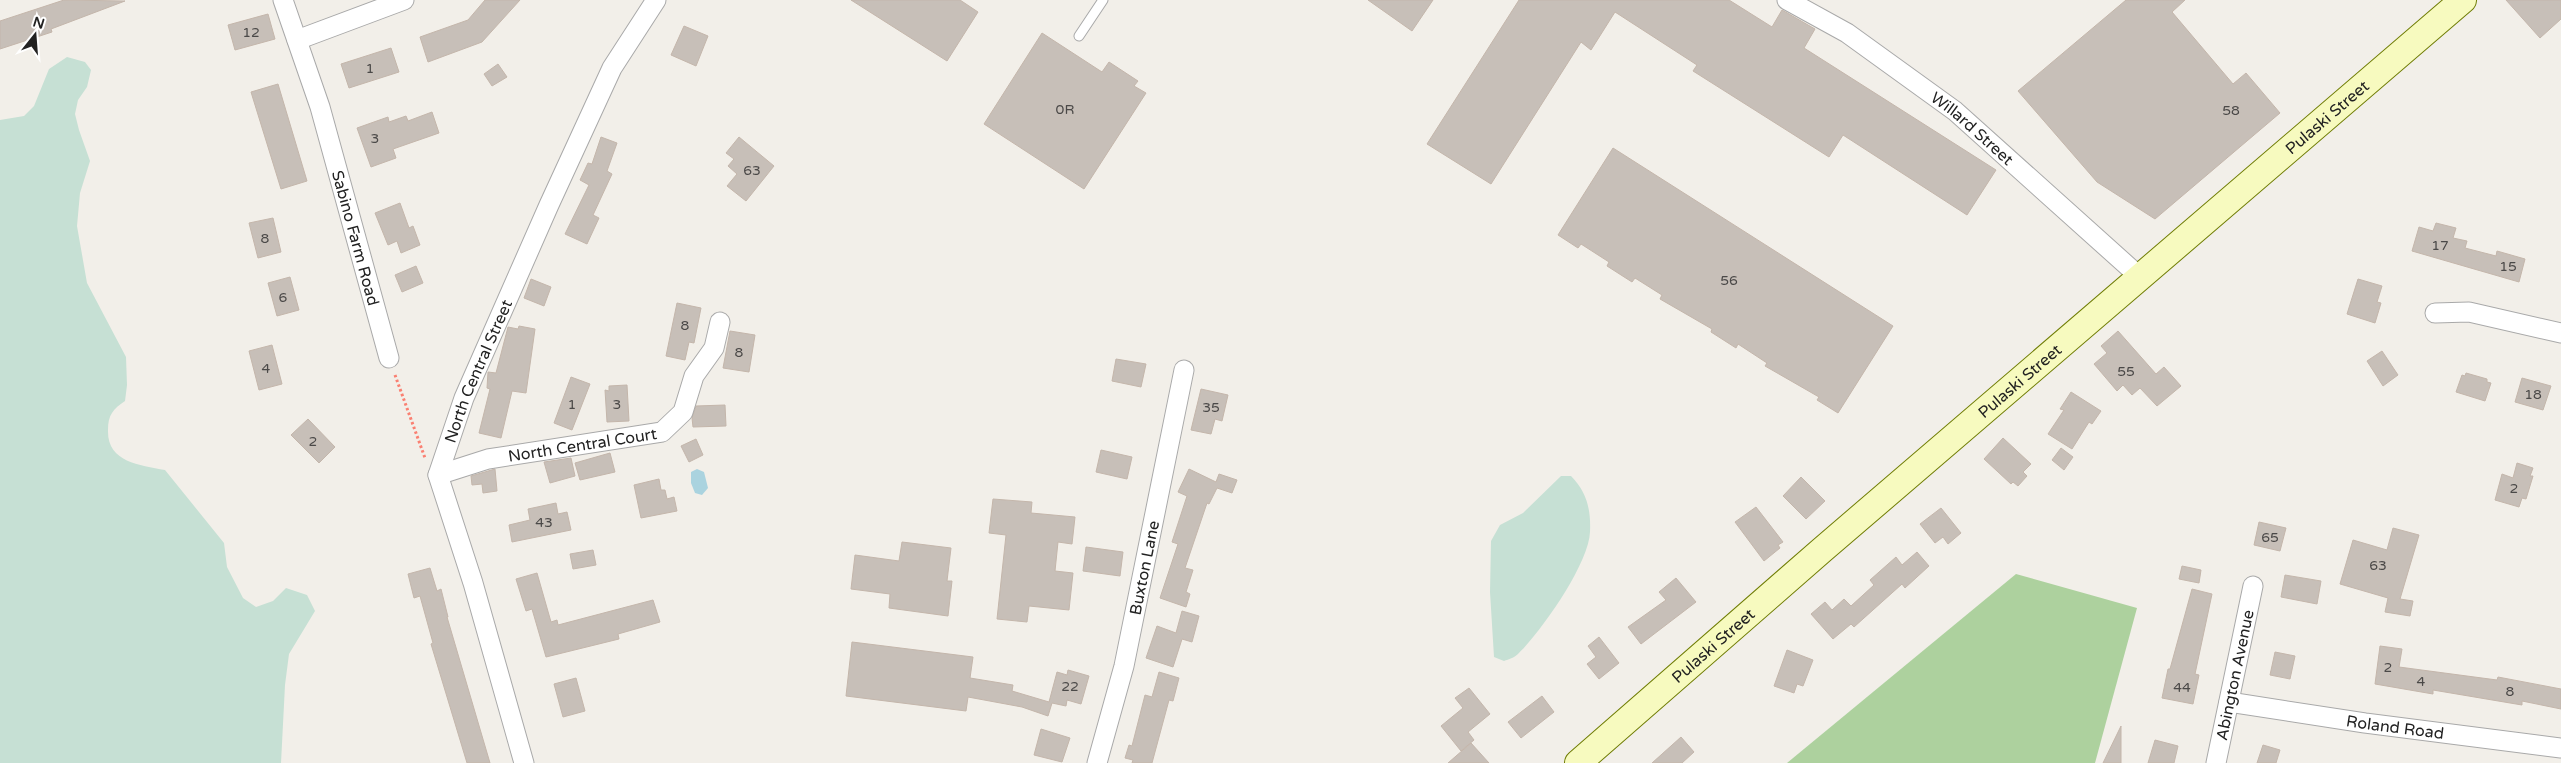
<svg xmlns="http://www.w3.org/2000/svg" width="2561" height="763" viewBox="0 0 2561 763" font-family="'Varela Round',sans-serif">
  <rect width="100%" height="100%" fill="#f2efe9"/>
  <path fill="#add19e" d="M2016,574L2137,608L2095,763H1787Z"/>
  <g fill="#c6e0d4">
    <path d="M67,57L85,62L91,70L87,87L78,100L75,114L79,130L90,161L80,193L77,226L87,283L126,357L127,385L125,401C113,409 108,415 108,430C107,462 139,465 165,470L224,543L227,567L243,598L256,607L273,601L286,588L307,595L315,611L289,654L285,685L281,763H0V120L24,116L34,106L49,69Z"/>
    <path d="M1561,476H1571C1587,492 1591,510 1590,532C1589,564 1540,633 1518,654C1514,658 1509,659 1504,661L1494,657L1490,592L1491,541L1500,525L1523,513Z"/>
  </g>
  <path fill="#aad3df" d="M697,469L704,472L708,488L702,495L695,493L691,483V472Z"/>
  <g fill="#c7bfb8" stroke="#c4b6ab">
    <path d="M64,0L125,1L51,29L52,32L0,49V21Z"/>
    <path d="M485,0H520L482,42L428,62L420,37L468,20Z"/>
    <path d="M851,0H960L978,12L947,61Z"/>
    <path d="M1368,0H1433L1412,31Z"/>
    <path d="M1519,0H1729L1772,27L1782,10L1815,29L1804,48L1996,170L1967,215L1843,135L1829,157L1693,71L1697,65L1615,12L1591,50L1581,42L1491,184L1427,144Z"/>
    <path d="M2126,0H2185L2172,12L2233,84L2246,73L2280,113L2155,219L2097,182L2018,91Z"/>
    <path d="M2506,0H2561V19L2540,38Z"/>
    <path d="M268,14L275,39L235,50L228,25Z"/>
    <path d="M684,26L708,36L696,66L671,55Z"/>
    <path d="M1042,33L1102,72L1109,62L1138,81L1134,86L1146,93L1084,189L984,124Z"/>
    <path d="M391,48L399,72L349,88L341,64Z"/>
    <path d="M498,64L507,77L492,86L484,74Z"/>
    <path d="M278,84L307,181L281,189L251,92Z"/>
    <path d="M432,112L439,133L393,149L396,158L371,167L357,128L388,117L389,122L406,116L408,121Z"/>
    <path d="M601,137L617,143L607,171L612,174L593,215L599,218L587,244L565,234L589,185L580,180L588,163L592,164Z"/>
    <path d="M739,137L774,166L746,201L727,186L737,174L728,166L734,159L726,153Z"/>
    <path d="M1613,148L1893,326L1838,413L1817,400L1819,397L1765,366L1767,363L1738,344L1736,348L1711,332L1712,329L1660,299L1662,295L1635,278L1632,282L1607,266L1609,262L1581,244L1578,248L1558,235Z"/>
    <path d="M400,203L409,228L413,226L420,245L401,253L397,241L388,245L375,213Z"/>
    <path d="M273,218L281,252L258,258L249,223Z"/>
    <path d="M2436,223L2456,228L2453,238L2467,241L2465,248L2496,256L2497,251L2525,259L2519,282L2412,251L2419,227L2433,231Z"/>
    <path d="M416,266L423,283L402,292L395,275Z"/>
    <path d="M290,277L299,310L277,316L268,283Z"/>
    <path d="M531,279L551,287L544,306L524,298Z"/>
    <path d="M2358,279L2382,286L2377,302L2381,303L2375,323L2347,314Z"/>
    <path d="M677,303L701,308L694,343L689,342L685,360L666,356Z"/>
    <path d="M519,326L535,329L526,393L512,391L501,438L479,433L490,389L487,388L488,372L496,373L508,327L518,329Z"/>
    <path d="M730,331L755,335L749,372L723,368Z"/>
    <path d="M2118,331L2156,374L2164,367L2181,386L2157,406L2140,388L2132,395L2123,385L2117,391L2094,364L2107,353L2101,346Z"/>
    <path d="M272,345L282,384L259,390L249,351Z"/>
    <path d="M2382,351L2398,375L2383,386L2367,361Z"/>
    <path d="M1116,359L1146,364L1141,387L1112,381Z"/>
    <path d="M2466,373L2487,379V382L2491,383L2485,401L2456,392L2462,375L2465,376Z"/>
    <path d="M571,377L590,384L572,430L554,423Z"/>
    <path d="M2522,378L2551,386L2543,410L2515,402Z"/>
    <path d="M627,385L629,421L607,422L605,390L609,391V386Z"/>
    <path d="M1201,389L1228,395L1222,421L1215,419L1211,434L1191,430Z"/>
    <path d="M2071,392L2101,411L2092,424L2089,422L2072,449L2048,434L2064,410L2060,409Z"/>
    <path d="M725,405L726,426L693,427L692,418L696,406Z"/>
    <path d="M308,419L335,447L319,463L291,435Z"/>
    <path d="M2003,438L2031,464L2023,472L2027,476L2018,486L2013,482L2011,484L1984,459Z"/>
    <path d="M696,439L703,455L689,462L681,446Z"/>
    <path d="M2061,448L2073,457L2064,470L2052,460Z"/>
    <path d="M1101,450L1132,457L1127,479L1096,472Z"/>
    <path d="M610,453L615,472L580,480L575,463Z"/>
    <path d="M571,458L575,476L550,483L544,462Z"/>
    <path d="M2517,463L2533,468L2530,476H2533L2526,499L2522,498L2519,507L2495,500L2502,474L2513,478Z"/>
    <path d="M495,469L497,491L483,493L482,484L472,485L471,476Z"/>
    <path d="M1189,469L1216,482L1219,474L1237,480L1232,493L1217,488L1209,504L1207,503L1185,568L1193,570L1186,592L1190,594L1186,607L1160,598L1178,544L1172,542L1187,496L1178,492Z"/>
    <path d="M1801,477L1825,501L1806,519L1783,496Z"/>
    <path d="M659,479L661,490H665L667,499L674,497L677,511L641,518L634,485Z"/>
    <path d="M993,499L1032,502L1031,513L1075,517L1072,544L1058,542L1055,571L1073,573L1069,610L1029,606L1027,622L997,619L1006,535L989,533Z"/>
    <path d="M556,503L558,514L567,512L571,530L512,542L509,525L530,520L528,509Z"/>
    <path d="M1756,507L1783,542L1778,545L1780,548L1764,561L1735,522Z"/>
    <path d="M1941,508L1961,533L1948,544L1943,537L1935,543L1920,524Z"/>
    <path d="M2259,522L2286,528L2280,551L2254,545Z"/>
    <path d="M2393,528L2419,535L2400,599L2413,601L2410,616L2385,612L2388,598L2340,584L2353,540L2387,550Z"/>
    <path d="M902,542L951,548L947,581H952L948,616L889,608L890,594L851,589L855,555L899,561Z"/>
    <path d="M1086,547L1123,552L1120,576L1083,571Z"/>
    <path d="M593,550L596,565L573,569L570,554Z"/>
    <path d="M1917,552L1929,566L1905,588L1902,584L1854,627L1851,624L1833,639L1811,614L1825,602L1832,610L1844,599L1851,606L1874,585L1870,580L1896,557L1902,565Z"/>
    <path d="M2182,566L2201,570L2199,583L2179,579Z"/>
    <path d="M430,568L437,591L441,589L448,617H447L490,763H467L431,644L433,643L420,596L414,598L408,574Z"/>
    <path d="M537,573L551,622L557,620L558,625L653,600L660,622L618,634L619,639L546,657L532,609L526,611L516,579Z"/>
    <path d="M2285,575L2321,581L2317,604L2281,597Z"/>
    <path d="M1676,578L1696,602L1641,644L1628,627L1666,600L1659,592Z"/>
    <path d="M2192,589L2212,594L2195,674L2199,675L2193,704L2162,698L2168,669H2170Z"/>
    <path d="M1182,611L1199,616L1192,642L1182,639L1173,667L1146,658L1157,626L1176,633Z"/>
    <path d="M1599,637L1619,663L1599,679L1587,664L1596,657L1588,646Z"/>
    <path d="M852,642L973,657L970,678L1013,685L1012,691L1049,702L1057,672L1067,675L1068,670L1089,676L1081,704L1067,700L1066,706L1052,703L1048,716L1022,707L968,697L966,711L846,696Z"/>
    <path d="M2380,646L2402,649L2399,667L2497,680L2498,677L2561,689V709L2522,701V705L2433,690V694L2375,684Z"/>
    <path d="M1787,650L1813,660L1803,686L1797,684L1794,693L1774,686Z"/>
    <path d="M2275,652L2295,656L2290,679L2270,675Z"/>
    <path d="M1159,672L1179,678L1173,701L1169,700L1152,763H1132L1133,760L1125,758L1129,745L1132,746L1145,695L1152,697Z"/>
    <path d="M576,678L585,711L563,717L554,684Z"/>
    <path d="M1469,688L1490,714L1468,732L1474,740L1461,751L1441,726L1463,708L1455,698Z"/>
    <path d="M1542,696L1554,712L1521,738L1508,722Z"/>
    <path d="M2121,726V763H2103Z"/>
    <path d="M1041,729L1070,738L1062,762L1034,755Z"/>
    <path d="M1681,737L1694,752L1682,763H1652Z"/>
    <path d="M2155,740L2178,746L2174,763H2148Z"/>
    <path d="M1471,743L1489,763H1448Z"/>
    <path d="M2263,745L2280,750L2276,763H2257Z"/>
  </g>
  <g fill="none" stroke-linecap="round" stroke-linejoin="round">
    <g stroke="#a9a9a9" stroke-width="11">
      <path id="service" d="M1079,36L1103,0"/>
    </g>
    <g stroke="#a9a9a9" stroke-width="21">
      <g id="minor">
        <path id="s1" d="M283,0L320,107L389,358"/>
        <path id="s2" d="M1787,0L1847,33L1955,111L2141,278"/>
        <path d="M297,40L404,0"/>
        <path d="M2435,313L2469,312L2561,333"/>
        <path id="s3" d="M438,475L488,459L662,432L683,412L694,376L714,348L720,322"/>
        <path id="s4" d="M2229,702L2365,723L2561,748"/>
        <path id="s5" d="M524,763L473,583L438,475L464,398L549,205L612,68L656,0"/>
        <path id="s6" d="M1097,763L1124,666L1184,370"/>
        <path id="s7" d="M2216,763L2253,586"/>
      </g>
    </g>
    <g stroke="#707d05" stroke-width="28">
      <g id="secondary">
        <path id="s8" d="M1578,763L1822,550L2463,0"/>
      </g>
    </g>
    <path stroke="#fa8072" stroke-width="3" stroke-dasharray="2.5 2.5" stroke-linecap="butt" d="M395,375L425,458"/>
    <use href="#service" stroke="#fff" stroke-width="9"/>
    <use href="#minor" stroke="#fff" stroke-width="19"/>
    <use href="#secondary" stroke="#f7fabf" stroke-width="26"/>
  </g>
  <g text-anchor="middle" stroke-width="4.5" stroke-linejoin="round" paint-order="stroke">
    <g font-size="14" fill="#4b4948">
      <text x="251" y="37">12</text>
      <text x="370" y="73">1</text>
      <text x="1065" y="114">0R</text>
      <text x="2231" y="115">58</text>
      <text x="375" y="143">3</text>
      <text x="752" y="175">63</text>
      <text x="265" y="243">8</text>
      <text x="2440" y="250">17</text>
      <text x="2508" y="271">15</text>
      <text x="1729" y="285">56</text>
      <text x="283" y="302">6</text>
      <text x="685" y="330">8</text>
      <text x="739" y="357">8</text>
      <text x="266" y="373">4</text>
      <text x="2126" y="376">55</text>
      <text x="2533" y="399">18</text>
      <text x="572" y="409">1</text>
      <text x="617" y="409">3</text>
      <text x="1211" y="412">35</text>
      <text x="313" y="446">2</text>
      <text x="2514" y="493">2</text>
      <text x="544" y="527">43</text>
      <text x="2270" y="542">65</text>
      <text x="2378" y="570">63</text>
      <text x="2388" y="672">2</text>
      <text x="2421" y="686">4</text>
      <text x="1070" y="691">22</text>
      <text x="2182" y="692">44</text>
      <text x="2510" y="696">8</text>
    </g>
    <g font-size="16" fill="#222" stroke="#fff">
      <text dy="6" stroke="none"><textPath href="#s8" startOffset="989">Pulaski Street</textPath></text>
      <text dy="6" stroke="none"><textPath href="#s2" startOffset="226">Willard Street</textPath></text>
      <text dy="6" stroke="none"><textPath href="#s1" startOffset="249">Sabino Farm Road</textPath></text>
      <text dy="6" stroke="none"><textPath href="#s5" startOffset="412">North Central Street</textPath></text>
      <text dy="6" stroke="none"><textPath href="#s8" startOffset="584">Pulaski Street</textPath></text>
      <text dy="6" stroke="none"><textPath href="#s3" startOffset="148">North Central Court</textPath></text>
      <text dy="6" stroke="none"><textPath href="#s6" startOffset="201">Buxton Lane</textPath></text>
      <text dy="6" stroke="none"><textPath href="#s8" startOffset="179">Pulaski Street</textPath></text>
      <text dy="6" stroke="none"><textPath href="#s7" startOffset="90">Abington Avenue</textPath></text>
      <text dy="6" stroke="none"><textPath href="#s4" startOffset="168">Roland Road</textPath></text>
    </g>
  </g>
  <g transform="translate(35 35) rotate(17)" stroke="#ffffff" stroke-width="4" paint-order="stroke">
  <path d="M0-4L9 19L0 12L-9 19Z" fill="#222222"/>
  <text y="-8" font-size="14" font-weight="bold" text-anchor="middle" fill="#222222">N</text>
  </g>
</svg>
